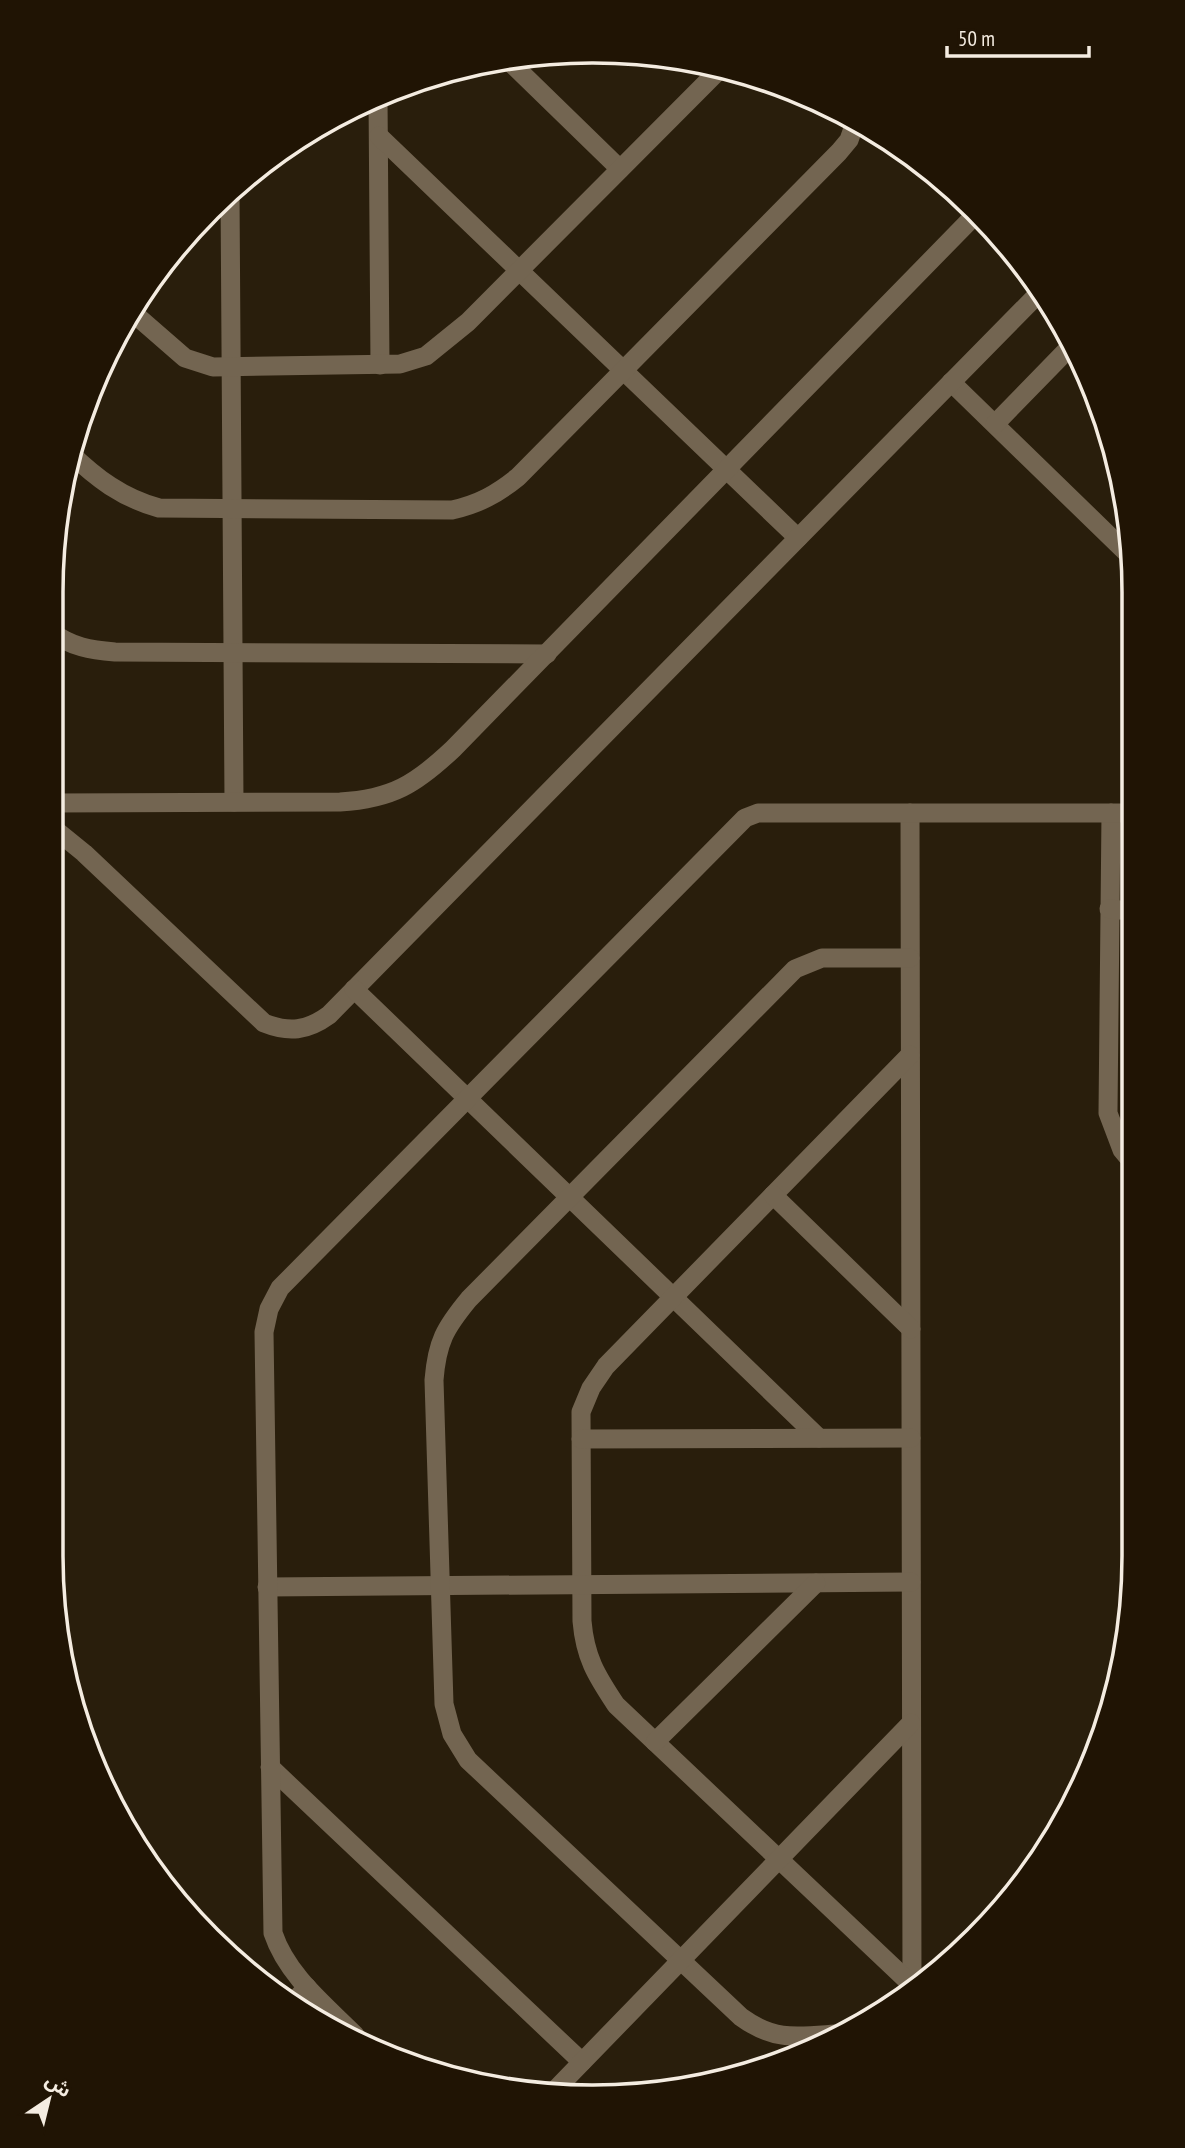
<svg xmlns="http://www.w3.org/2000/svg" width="1185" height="2148" viewBox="0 0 1185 2148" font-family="'PT Sans Narrow','Noto Sans Arabic',sans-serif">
  <rect width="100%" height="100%" fill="#291e0c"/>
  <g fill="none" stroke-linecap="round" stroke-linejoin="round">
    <g stroke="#736551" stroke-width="19">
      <path d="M508,60L620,169"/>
      <path d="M378,97L380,365"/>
      <path d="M379,136L798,538"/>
      <path d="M230,193L234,802"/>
      <path d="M131,311L185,358L213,367L400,364L426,356L468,322L720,69"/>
      <path d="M951,382L1130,556"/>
      <path d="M995,424L1070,347"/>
      <path d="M69,452C96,478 122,498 159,508L452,510C479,504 497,494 518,477L839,152L849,140L856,120"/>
      <path d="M52,632C71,647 91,650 115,652L547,654"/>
      <path d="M52,803L340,802C392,799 416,784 453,749L978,212"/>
      <path d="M910,813L912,1986"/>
      <path d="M1111,813L1108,1113L1122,1150L1132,1162"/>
      <path d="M52,827L84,853L264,1023C289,1033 307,1031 329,1015L1042,290"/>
      <path d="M1109,909L1131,911"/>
      <path d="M354,989L819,1438"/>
      <path d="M910,1055L606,1366L591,1388L581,1412L582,1621C585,1657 596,1675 616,1705L912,1985"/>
      <path d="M773,1195L911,1329"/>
      <path d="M581,1439L911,1438"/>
      <path d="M267,1587L911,1582"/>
      <path d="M655,1742L816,1583"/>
      <path d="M270,1767L582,2062"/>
      <path d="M291,2005L307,1987"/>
      <path d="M835,2034C796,2037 774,2041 741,2017L468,1760L452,1734L444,1704L434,1380C437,1342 445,1328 469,1299L795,969L822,958H910"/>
      <path d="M355,2035C324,2004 287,1975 273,1933L264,1332L269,1309L280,1288L745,818L758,813H1131"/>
      <path d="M556,2089L911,1723"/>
    </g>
  </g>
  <path d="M0 0H1185V2148H0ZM592 63H593A529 529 0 0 1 1122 592V1556A529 529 0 0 1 593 2085H592A529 529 0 0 1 63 1556V592A529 529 0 0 1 592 63Z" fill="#201404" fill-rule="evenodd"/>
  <path fill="none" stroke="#f4ece1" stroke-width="3.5" d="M592 63H593A529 529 0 0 1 1122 592V1556A529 529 0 0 1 593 2085H592A529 529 0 0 1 63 1556V592A529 529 0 0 1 592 63Z"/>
  <g transform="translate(49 2099) rotate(35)" stroke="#201404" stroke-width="5" paint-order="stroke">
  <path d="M0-5L12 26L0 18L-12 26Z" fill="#f4ece1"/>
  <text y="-10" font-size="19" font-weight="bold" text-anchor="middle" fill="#f4ece1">ش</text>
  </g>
  <path d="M947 46v10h142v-10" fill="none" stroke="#f4ece1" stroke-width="3.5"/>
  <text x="958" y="46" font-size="21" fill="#f4ece1" stroke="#201404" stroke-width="5" paint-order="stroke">50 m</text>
</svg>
